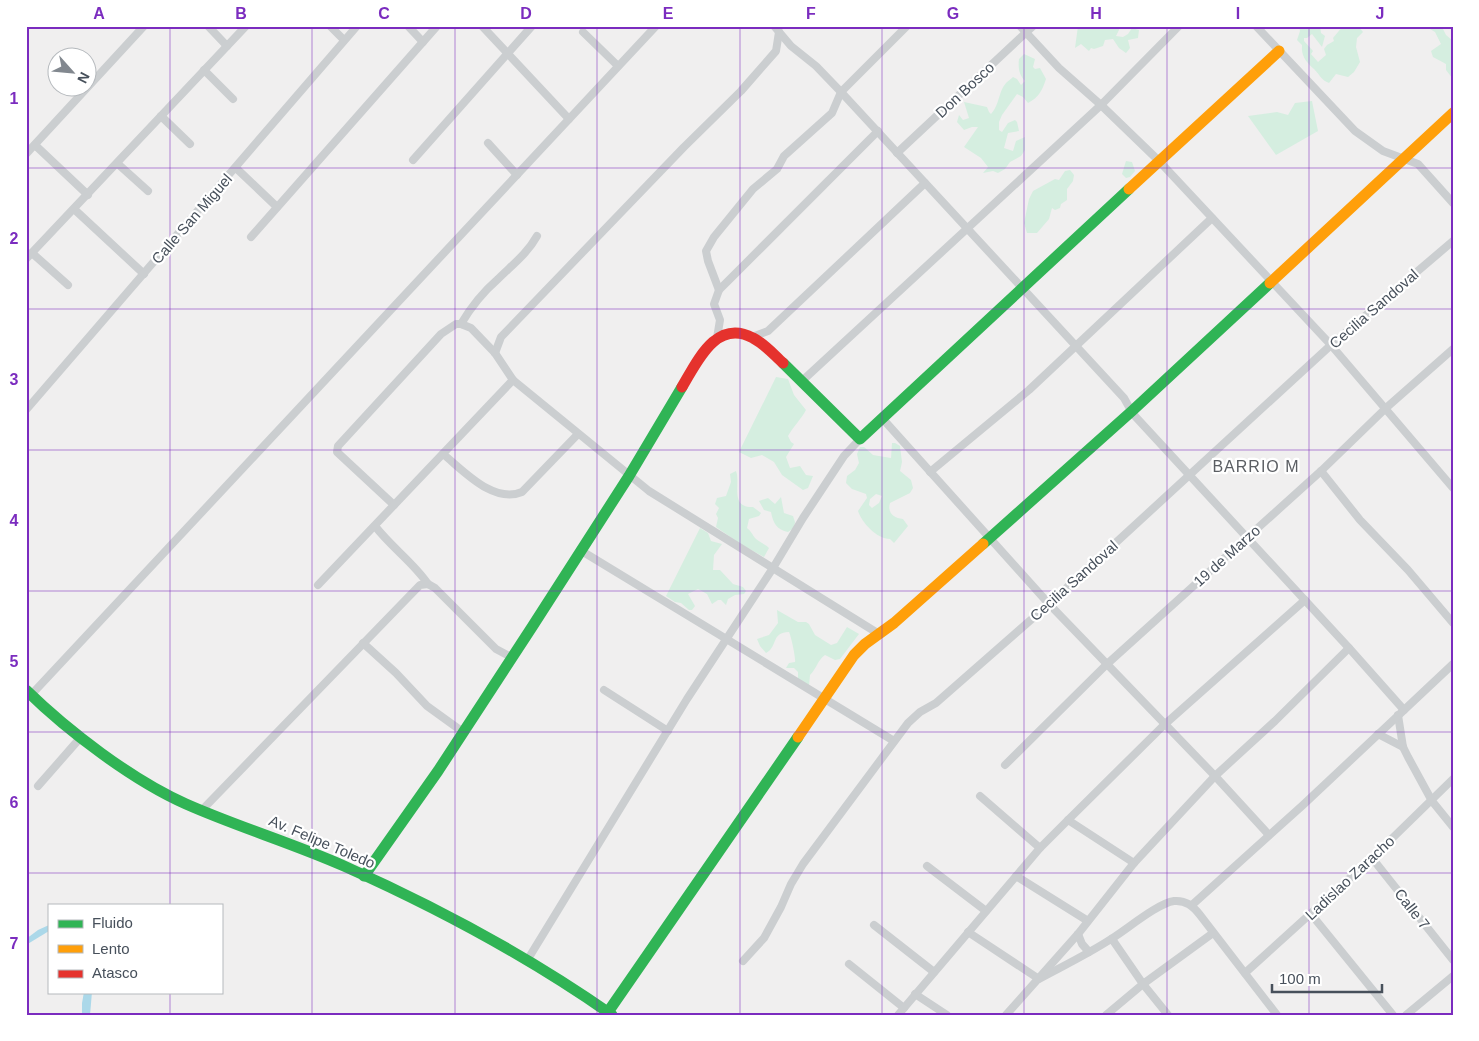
<svg xmlns="http://www.w3.org/2000/svg" width="1479" height="1041" viewBox="0 0 1479 1041" font-family="Helvetica,sans-serif">
  <rect width="100%" height="100%" fill="#f0efef"/>
  <g fill="#d5eee0" fill-rule="evenodd">
    <path d="M1078,26H1118L1119,30L1116,36L1123,37L1128,34L1132,28L1139,30L1138,38L1128,40L1130,48L1126,53L1119,48L1113,39L1105,40L1103,46L1094,49L1091,48L1089,51L1081,44L1075,48Z"/>
    <path d="M1299,26H1320L1321,33L1325,36L1322,47L1312,34L1307,38H1304V41L1313,51L1311,54L1318,62L1326,55L1324,49L1327,45L1334,41L1333,38L1343,26H1358L1363,32L1357,38L1356,47L1360,62L1354,72L1348,77L1336,74L1329,83C1321,80 1320,75 1314,69C1306,62 1301,56 1302,45L1297,40L1300,31Z"/>
    <path d="M1429,26H1444L1443,29L1446,35L1453,41V79L1446,70V64L1433,57L1431,51L1441,44L1435,32L1430,29Z"/>
    <path d="M1024,54L1035,59L1033,67L1035,69L1040,68L1046,79C1042,91 1039,97 1028,103L1023,97L1017,94L1002,115L999,122V130L1002,132L1008,123L1015,120L1017,122L1019,131L1008,133L1004,148L1013,151L1016,141L1025,137V150L1021,156L1010,162L1005,169L998,173L993,171L983,173L988,167L981,158L964,147L978,127H972L964,130L957,122L959,115L963,120L969,118L964,102L987,107L989,112L991,114C1000,104 998,92 1006,83C1008,81 1011,79 1013,77L1017,79L1021,85L1025,81C1019,75 1018,68 1019,59Z"/>
    <path d="M1312,101L1318,131L1276,155L1248,116L1277,112L1288,115L1295,103Z"/>
    <path d="M1126,161L1132,162L1135,171L1130,177L1126,178L1122,174Z"/>
    <path d="M1070,170L1074,175L1073,181L1067,189V200L1061,204L1060,208L1055,210L1052,208L1049,219L1037,233H1027L1024,223L1029,199L1033,191L1055,179L1059,180L1065,171Z"/>
    <path d="M776,377L788,379L794,395L806,410C802,418 793,427 788,436L791,442L794,444L786,457L790,468L800,466L806,475L813,476L808,488L803,490L782,475L774,462L762,455L751,458L739,452Z"/>
    <path d="M892,443H895L900,446L902,462L900,471L911,480L913,488L910,493L890,503C887,513 894,518 903,519L908,526L894,543L890,539C877,539 862,523 858,511L867,498L866,494L852,489L846,483L847,476L855,470L859,463L857,454L860,447H864L873,455L891,458ZM876,494L882,496L879,503L872,508L869,505L870,499Z"/>
    <path d="M736,471C741,483 729,508 753,507L761,513L759,516L749,519L747,528C751,531 752,534 755,538C759,542 765,544 769,548L764,557L742,545L716,527L718,518L716,514L719,508L715,504L717,498L726,496L731,482L730,474Z"/>
    <path d="M781,497L784,513L793,516L795,522L794,528L788,532C777,530 773,523 771,512L764,510L759,501L768,498L775,504Z"/>
    <path d="M700,528L708,533L711,541L722,544L714,555L713,570H720L733,584L743,587L746,591L744,594L735,595L728,599L726,605L721,600H718L712,604L707,594L698,589L688,594L695,606L692,610H689L681,603L675,602L666,596Z"/>
    <path d="M777,610L798,622H806L809,624L815,635L831,645L837,643L847,627L859,634L840,659L835,660L825,655C817,661 817,668 810,675L809,686L798,681V672L794,668H786L789,663L795,662C796,658 791,636 789,632C771,632 778,647 766,653L760,646L757,639L769,635L778,623Z"/>
  </g>
  <g fill="#abd8e9">
    <path d="M49,925V931L26,945V939L38,930Z"/>
    <path d="M84,992H92L90,1015H82V1003Z"/>
  </g>
  <g fill="none" stroke-linecap="round" stroke-linejoin="round">
    <g stroke="#cbced0" stroke-width="8">
      <path d="M208,26L227,46"/>
      <path d="M330,26L344,40"/>
      <path d="M408,26L423,42"/>
      <path d="M482,26L569,119"/>
      <path d="M774,26L791,46L816,66L841,92L1124,398L1133,414L1349,648L1404,710"/>
      <path d="M1020,26L1059,68L1101,105L1159,161L1331,345L1453,488"/>
      <path d="M1256,26L1355,131L1383,151L1418,164L1453,203"/>
      <path d="M583,32L618,66"/>
      <path d="M204,70L233,99"/>
      <path d="M161,116L190,144"/>
      <path d="M488,143L517,175"/>
      <path d="M35,145L88,195"/>
      <path d="M897,153L1033,26"/>
      <path d="M26,154L144,26"/>
      <path d="M413,160L532,26"/>
      <path d="M118,164L148,191"/>
      <path d="M236,168L277,207"/>
      <path d="M74,209L144,274"/>
      <path d="M251,237L437,26"/>
      <path d="M32,253L68,285"/>
      <path d="M26,259L246,26"/>
      <path d="M719,290L878,131"/>
      <path d="M461,324C471,307 483,292 498,279C512,265 527,254 537,236"/>
      <path d="M752,337L768,331L925,183"/>
      <path d="M717,338L720,320L714,304L719,290L708,261L706,251L714,237L753,189L777,169L784,156L832,113L841,92L907,26"/>
      <path d="M495,353L501,337L684,147L741,91L776,51L779,32"/>
      <path d="M802,381L1101,105L1179,26"/>
      <path d="M26,410L357,26"/>
      <path d="M882,418L1049,604L1215,776L1269,835"/>
      <path d="M443,454C463,470 493,504 522,492L578,434"/>
      <path d="M1321,471L1360,520L1408,570L1453,623"/>
      <path d="M930,472L1029,390L1212,218"/>
      <path d="M394,505L337,452L338,446L441,334L456,324H461L471,328L495,353L513,380L649,491L879,634"/>
      <path d="M375,526C391,547 413,562 428,584"/>
      <path d="M580,550L894,741"/>
      <path d="M318,585L513,380"/>
      <path d="M363,643L396,673L427,706L463,732"/>
      <path d="M604,690L668,731"/>
      <path d="M31,695L656,26"/>
      <path d="M1398,715L1403,747L1408,757L1432,801L1453,827"/>
      <path d="M1378,734L1403,747"/>
      <path d="M1005,765L1106,665L1321,471L1386,408L1453,349"/>
      <path d="M38,786L81,737"/>
      <path d="M980,796L1040,848"/>
      <path d="M202,810L420,585L428,584L435,588L496,649L511,657"/>
      <path d="M1068,820L1134,863"/>
      <path d="M1372,858L1453,960"/>
      <path d="M927,866L986,911"/>
      <path d="M1016,876L1088,921"/>
      <path d="M1192,905L1303,805L1453,664"/>
      <path d="M1311,914L1393,1015"/>
      <path d="M874,925L934,972"/>
      <path d="M968,932L1039,979C1063,966 1088,954 1111,939C1126,930 1158,903 1174,901C1186,900 1193,906 1200,915L1277,1015"/>
      <path d="M1078,934L1082,944L1089,952"/>
      <path d="M1112,939L1143,984L1168,1015"/>
      <path d="M528,959L687,699L773,568L803,518L844,456L860,439"/>
      <path d="M743,961L764,938L781,907L791,884L803,864L908,723L920,712L936,703L1049,604L1331,345L1453,241"/>
      <path d="M849,964L904,1008"/>
      <path d="M1245,973L1372,858L1453,779"/>
      <path d="M915,994L947,1015"/>
      <path d="M898,1015L1040,848L1068,820L1164,725L1305,600"/>
      <path d="M1006,1015L1078,934L1134,863L1215,776L1275,721L1349,648"/>
      <path d="M1106,1015L1143,984L1213,933"/>
      <path d="M1406,1015L1453,976"/>
    </g>
    <g stroke="#30b455" stroke-width="11">
      <path d="M783,363L860,439L1129,189"/>
      <path d="M983,544L1132,411L1270,283"/>
      <path d="M26,690C68,731 132,780 186,804C238,827 292,843 344,866C438,908 528,956 612,1015"/>
      <path d="M364,876L438,771L532,627L629,476L682,387"/>
      <path d="M608,1012L798,737"/>
    </g>
    <g stroke="#ff9f0a" stroke-width="11">
      <path d="M1129,189L1279,51"/>
      <path d="M1270,283L1453,113"/>
      <path d="M798,737L854,655L865,644L894,623L983,544"/>
    </g>
    <path stroke="#e5322d" stroke-width="11" d="M682,387C697,362 716,318 753,338C765,344 774,355 783,363"/>
  </g>
  <path fill="none" stroke="#7b2cbf" stroke-width="1" stroke-opacity="0.55" d="M170,26V905M312,26V1015M455,26V1015M597,26V1015M740,26V1015M882,26V1015M1024,26V1015M1167,26V1015M1309,26V1015M26,168H1453M26,309H1453M26,450H1453M26,591H1453M26,732H1453M26,873H1453M170,992V1015"/>
  <g text-anchor="middle" stroke-width="4.5" stroke-linejoin="round" paint-order="stroke">
    <g font-size="15" fill="#47505b" stroke="#fff">
      <text transform="translate(965 90) rotate(-43)" y="5">Don Bosco</text>
      <text transform="translate(192 219) rotate(-49)" y="5">Calle San Miguel</text>
      <text transform="translate(1374 309) rotate(-41)" y="5">Cecilia Sandoval</text>
      <text transform="translate(1227 556) rotate(-42)" y="5">19 de Marzo</text>
      <text transform="translate(1074 581) rotate(-42)" y="5">Cecilia Sandoval</text>
      <text transform="translate(322 842) rotate(23)" y="5">Av. Felipe Toledo</text>
      <text transform="translate(1350 878) rotate(-43)" y="5">Ladislao Zaracho</text>
      <text transform="translate(1412 909) rotate(52)" y="5">Calle 7</text>
    </g>
    <g font-size="16" letter-spacing="1" fill="#5b5e63" stroke="#fff">
      <text x="1256" y="472">BARRIO M</text>
    </g>
  </g>
  <rect width="1479" height="1041" fill="none" stroke="#ffffff" stroke-width="55"/>
  <rect x="48" y="904" width="175" height="90" fill="#ffffff" stroke="#b5b9bd"/>
  <rect x="58" y="920" width="25" height="8" fill="#30b455" stroke="#b5b9bd"/>
  <text x="92" y="928" font-size="15" fill="#47505b">Fluido</text>
  <rect x="58" y="945" width="25" height="8" fill="#ff9f0a" stroke="#b5b9bd"/>
  <text x="92" y="954" font-size="15" fill="#47505b">Lento</text>
  <rect x="58" y="970" width="25" height="8" fill="#e5322d" stroke="#b5b9bd"/>
  <text x="92" y="978" font-size="15" fill="#47505b">Atasco</text>
  <g transform="translate(72 72) rotate(117)"><circle r="24" fill="#ffffff" stroke="#b5b9bd"/>
  <path d="M0-4L9 19L0 12L-9 19Z" fill="#82888f"/>
  <text y="-8" font-size="14" font-weight="bold" text-anchor="middle" fill="#47505b">N</text>
  </g>
  <path d="M1272 984v8h110v-8" fill="none" stroke="#47505b" stroke-width="2.5"/>
  <text x="1279" y="984" font-size="15" fill="#47505b" stroke="#ffffff" stroke-width="4" paint-order="stroke">100 m</text>
  <rect x="28" y="28" width="1424" height="986" fill="none" stroke="#7b2cbf" stroke-width="2"/>
  <g font-size="16" text-anchor="middle" font-weight="bold" fill="#7b2cbf">
    <text x="99" y="19">A</text>
    <text x="241" y="19">B</text>
    <text x="384" y="19">C</text>
    <text x="526" y="19">D</text>
    <text x="668" y="19">E</text>
    <text x="811" y="19">F</text>
    <text x="953" y="19">G</text>
    <text x="1096" y="19">H</text>
    <text x="1238" y="19">I</text>
    <text x="1380" y="19">J</text>
    <text x="14" y="104">1</text>
    <text x="14" y="244">2</text>
    <text x="14" y="385">3</text>
    <text x="14" y="526">4</text>
    <text x="14" y="667">5</text>
    <text x="14" y="808">6</text>
    <text x="14" y="949">7</text>
  </g>
</svg>
